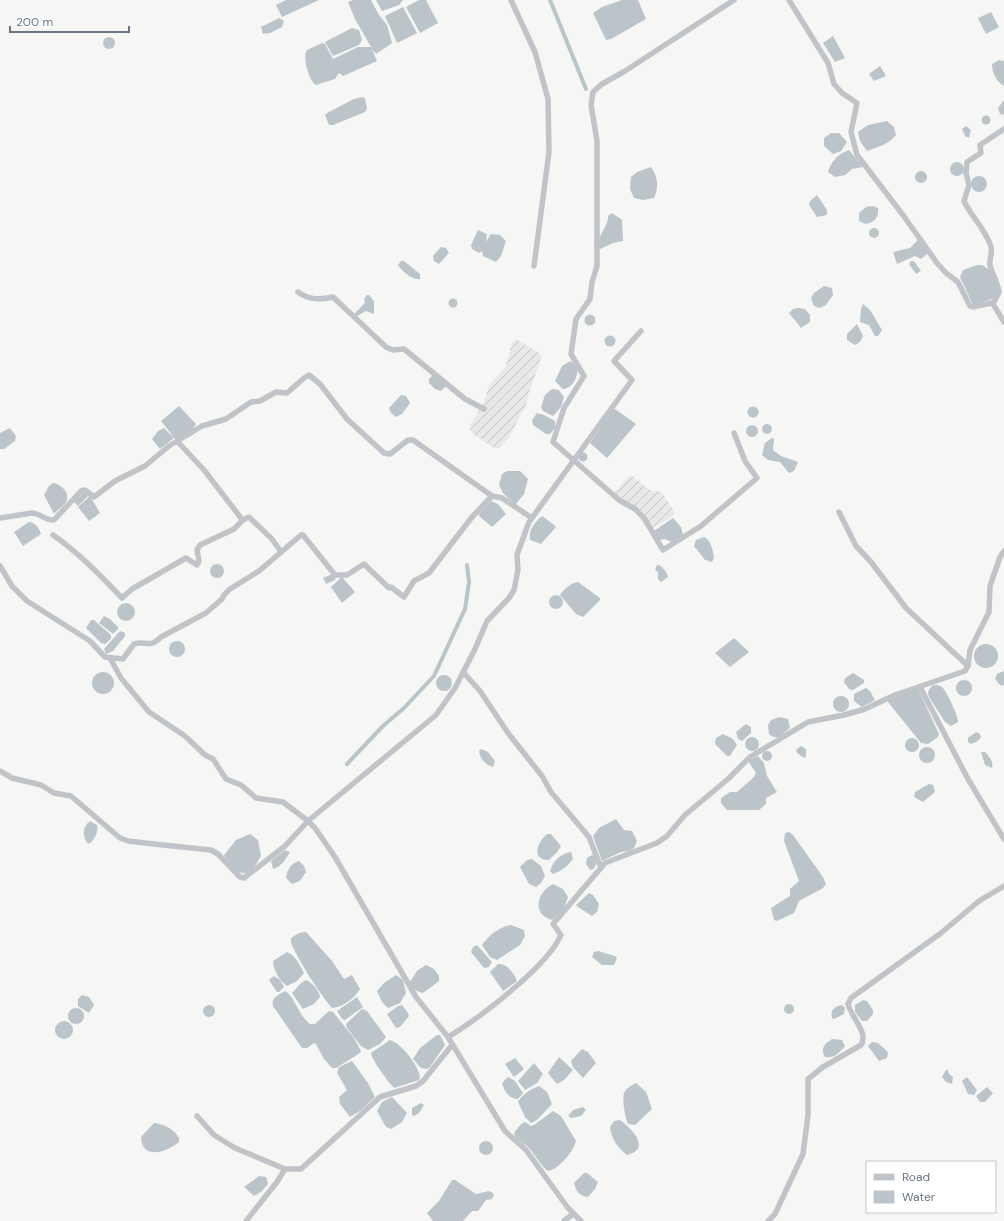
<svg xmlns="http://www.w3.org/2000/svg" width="1004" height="1221" viewBox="0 0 1004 1221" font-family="'DM Sans',sans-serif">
  <defs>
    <pattern id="industrial-furrows" width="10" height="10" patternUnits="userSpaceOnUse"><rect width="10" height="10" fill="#e7e8e7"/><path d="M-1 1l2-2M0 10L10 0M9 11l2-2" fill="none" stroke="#bfc1c1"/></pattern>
  </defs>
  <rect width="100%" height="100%" fill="#f6f7f4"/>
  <g fill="url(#industrial-furrows)">
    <path d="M516,339L542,355L528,396L526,407L521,414L512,432L505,442L499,448H494L473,434L470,430V426L484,402L489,385L505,368L512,343Z"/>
    <path d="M632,476L651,491H658L663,494L675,513L670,518L652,528L648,520L614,493L627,478Z"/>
  </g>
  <g fill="#bac4c9">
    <path d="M286,0H319L282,17L276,5Z"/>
    <path d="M353,0H371L379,15L387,25L392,43L376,54L372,49L377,61L343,76L339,73L335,79L316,85C309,81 302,57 307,50L322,43L325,44L333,59L358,47H371L355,19L348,2Z"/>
    <path d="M376,0H403L399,5L382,11Z"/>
    <path d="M419,0H426L438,23L420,33L406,7Z"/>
    <path d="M622,0H638L646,19L611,39L606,40L593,13L602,7Z"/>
    <path d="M403,7L417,33L397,43L385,16Z"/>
    <path d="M991,12L999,27L986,34L978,18Z"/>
    <path d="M279,18L284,21L282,27L270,33L263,34L261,27Z"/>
    <path d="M352,28L359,30L362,40L359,45L333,56L325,42Z"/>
    <path d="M833,36L845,58L835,62L823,43Z"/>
    <circle cx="109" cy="43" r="6"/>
    <path d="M999,60L1004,61V86C996,81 992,73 992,64Z"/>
    <path d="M880,66L886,76L874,81L869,74Z"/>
    <path d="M362,97L365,98L367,108L365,112L333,125H329L325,115L329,112L354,99Z"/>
    <path d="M1004,100V115L1000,114L998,108Z"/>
    <circle cx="986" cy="120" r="4.5"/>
    <path d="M887,121L894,127L896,135C889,144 878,147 867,151L860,141L858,132L868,125Z"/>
    <path d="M966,126L971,130L969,138L965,136L962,129Z"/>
    <path d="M831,133H839L847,142L841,151L833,154L824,146V138Z"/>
    <path d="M849,150L863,167L852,169L845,175L835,177L828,172C831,161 838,154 849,150Z"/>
    <circle cx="957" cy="169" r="7"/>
    <path d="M651,167C658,177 659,187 654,198L643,200L634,198L630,189L631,177L637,172Z"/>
    <circle cx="921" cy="177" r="6"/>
    <circle cx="979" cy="184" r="8"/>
    <path d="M817,195L827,210V215L817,217L809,205L810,201Z"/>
    <path d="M873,206L878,208C879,217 875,222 866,224L859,221V213L866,207Z"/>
    <path d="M612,213L622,220L623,241L613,243L600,249C594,237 609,228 608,216Z"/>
    <circle cx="874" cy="233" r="5"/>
    <path d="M478,230L487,234L486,242L491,234L500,235L506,241L501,256L496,262L483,256L482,251L479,253L472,249L471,245Z"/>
    <path d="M918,240L928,253L921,259L915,256L897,264L893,252L910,248Z"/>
    <path d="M441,247L446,248L449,253L439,264L434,261L433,256Z"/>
    <path d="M401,261H404L420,274V279C413,281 402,271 398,265Z"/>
    <path d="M911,261H914L921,271L916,274L909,264Z"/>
    <path d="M977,265H982L990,270L998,292L995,298L973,305L960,277L963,270Z"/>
    <path d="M824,286L832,288L833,295L826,305L820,308L814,306L811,298L814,293Z"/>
    <path d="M367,295H369L374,301V314L366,311L357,316L355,313L365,303L364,299Z"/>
    <circle cx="453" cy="303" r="4.5"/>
    <path d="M863,304L870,310L882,330L878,336H875L869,325L860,322L861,309Z"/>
    <path d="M798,308L805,309L810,315V322L801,328L789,313L793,309Z"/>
    <circle cx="590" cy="320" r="5.5"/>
    <path d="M857,324L863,336L860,342L855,345L847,340V334Z"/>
    <circle cx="610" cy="341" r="5.5"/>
    <path d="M570,361L577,366C579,376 573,388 563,389L555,381L562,366Z"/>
    <path d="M433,375L445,383V387L441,391L435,389L429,383V379Z"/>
    <path d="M552,389L559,390L564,397L561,407L553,416L543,411L541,407L545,395Z"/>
    <path d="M401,395L406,396L410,403L402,414L396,417L391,413L389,408Z"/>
    <path d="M179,406L196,424L192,430L176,440L161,421Z"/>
    <circle cx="753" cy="412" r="5.5"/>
    <path d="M615,409L636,424L607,458L590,443L613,410Z"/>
    <path d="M537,413L544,415L555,421V428L550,434H546L533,425L532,420Z"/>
    <circle cx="767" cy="429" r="5"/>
    <circle cx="752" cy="431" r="6"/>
    <path d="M10,428L16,436L15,441L4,449H0V433Z"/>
    <path d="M164,428L174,438L160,449L152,439L158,431Z"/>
    <path d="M772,438L774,439L773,450L781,456L798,462L794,471L789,473L780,462L768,460L762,455L765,443Z"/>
    <circle cx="583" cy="457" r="4.5"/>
    <path d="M507,471H520L528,479L524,494L515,505L503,493L499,485L502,474Z"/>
    <path d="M53,483C61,484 71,493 66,502C64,506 57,510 54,514L44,495L49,486Z"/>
    <path d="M84,492L90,494L78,506L74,502Z"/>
    <path d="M90,496L100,513L89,521L78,507Z"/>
    <path d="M491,501L498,504L506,514L492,527L479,516V514Z"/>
    <path d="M542,516L553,524L556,527L541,544L530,540C528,530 535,522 542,516Z"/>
    <path d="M673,518L681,527L683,535L671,542L665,539L660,540L654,531Z"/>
    <path d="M29,522C36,523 39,528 41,534L23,546L14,532Z"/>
    <path d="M704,537C711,540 713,551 714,558L712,562L705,560L694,546L696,540Z"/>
    <circle cx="217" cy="571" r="7"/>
    <path d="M657,565C662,565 667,572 668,577L661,582L658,579V572L655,570Z"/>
    <path d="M332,574L336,576L335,580L326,584L323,578Z"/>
    <path d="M342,577L355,592L342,603L331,587Z"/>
    <path d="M578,582L600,598V600L583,617L576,614L560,595C564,589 571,583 578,582Z"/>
    <circle cx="556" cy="602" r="7"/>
    <circle cx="126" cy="612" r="9"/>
    <path d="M104,616L110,619L118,627V629L113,634L99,623Z"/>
    <path d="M91,620H94L111,635V638L106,644L101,643L86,628Z"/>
    <path d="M120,631L125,633V636L113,651L106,654L104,649Z"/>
    <path d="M734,638L749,652L730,667L715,653Z"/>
    <circle cx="177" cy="649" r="8"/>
    <circle cx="986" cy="656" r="12"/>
    <path d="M1004,671V685L1002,686L999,684L995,679L997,674Z"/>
    <circle cx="103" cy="683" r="11"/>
    <path d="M853,673L864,680V683L853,690L849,689L844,682L845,678Z"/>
    <circle cx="444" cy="683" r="8"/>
    <circle cx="964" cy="688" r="8"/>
    <path d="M933,685C937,685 940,685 943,688C947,693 958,715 958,722L951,726L945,722L929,697C927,691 929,689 933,685Z"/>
    <path d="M866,688L870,691L875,700L862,707L854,701V694Z"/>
    <path d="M918,689L939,734L938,737L928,744L921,743L888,702V700Z"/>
    <circle cx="841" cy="704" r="8"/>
    <path d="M779,717L788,719L790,728L779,737H773L769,734L768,725L771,720Z"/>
    <path d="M746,724L751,727V733L742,741L738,739L736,732Z"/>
    <path d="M976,732L980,734L981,738L976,742L971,744L968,742V738Z"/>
    <path d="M723,734L733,739L737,745L730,756H727L715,744L716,738Z"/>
    <circle cx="752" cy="744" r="7"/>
    <circle cx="912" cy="745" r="7"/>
    <path d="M801,746L806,749V756L804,758L797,753L796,750Z"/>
    <circle cx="927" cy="755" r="8"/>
    <path d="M481,749L488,752L495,761L493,767C486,765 480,759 479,751Z"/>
    <circle cx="767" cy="756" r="5"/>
    <path d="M981,752H985C989,756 994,762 992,768L985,765Z"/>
    <path d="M758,756L764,763L767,776L777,792L766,798V804L759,810H727L721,803V798L730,792H737L753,778L756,773L748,761Z"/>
    <path d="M929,784L933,785L935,792L923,802L914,797L915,792Z"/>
    <path d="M616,819L624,830L632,831L637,841L634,848L630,851L621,852L602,861L593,836L599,828Z"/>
    <path d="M90,821L97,825C99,831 94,842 88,844C82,836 82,827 90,821Z"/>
    <path d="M789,832L793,835L823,877L826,884L823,888L799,901L794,913L777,921L774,920L771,908L790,896V889L799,881L784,841L785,833Z"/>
    <path d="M250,834L258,840L261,856C253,871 245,881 231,865C229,861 226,859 224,855L236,840Z"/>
    <path d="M547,834H551L561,846L557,852L549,860C530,860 538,841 547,834Z"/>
    <path d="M285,850L290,852C286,859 281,867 273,869L271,861Z"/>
    <path d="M571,852L573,859C568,866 561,871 553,874L550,871C553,861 560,854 571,852Z"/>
    <path d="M592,855L595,856L596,864L594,869L590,870L586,864L587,858Z"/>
    <path d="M532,859L541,866L545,876L541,883L536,887L529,884L520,867L527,860Z"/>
    <path d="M299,861L304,866L306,872L300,881L292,884L286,878C287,870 291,863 299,861Z"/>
    <path d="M553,884L563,889L568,897L563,910L552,920C531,914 537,892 553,884Z"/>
    <path d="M589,893L593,895L599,904L597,912L592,916L578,907L576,905Z"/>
    <path d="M511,925L524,930L525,936L520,945L497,960L490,957L482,945C489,935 499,927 511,925Z"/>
    <path d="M306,932L332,961L344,979L352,975L360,989C355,998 343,1007 332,1008C318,991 300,963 291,943V938L299,933Z"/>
    <path d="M477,945L492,962L489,967L484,968L471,952L473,947Z"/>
    <path d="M598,951L615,956L617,958L614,965H602L592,957L594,952Z"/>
    <path d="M287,952C296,956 300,965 304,973L297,981L287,986C280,982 273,969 273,961Z"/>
    <path d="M498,964C507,963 514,973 517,981L503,991L490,972Z"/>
    <path d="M426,965L434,969L439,976V981L423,993C416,992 413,988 410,982L417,971Z"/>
    <path d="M396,975L403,980L406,993L400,1003L388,1008L382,1002L377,991L384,983Z"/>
    <path d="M274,976L280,980L284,987L279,992H277L269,980Z"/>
    <path d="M306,980C312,983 319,990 320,997L314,1004L303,1009L292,993L301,983Z"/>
    <path d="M285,991C294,995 298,1015 310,1024H315L329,1011L333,1012L354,1038L361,1051L360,1053L336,1068H332L324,1059L316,1044L314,1043L307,1048H302L273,1006C271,997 278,995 285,991Z"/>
    <path d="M82,995L89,997L94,1005L89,1013L78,1006V999Z"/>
    <path d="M357,997L363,1007L345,1020L342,1019L337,1011Z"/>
    <path d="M863,1000L867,1001L873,1010V1014L867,1021H862L855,1012V1005Z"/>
    <circle cx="789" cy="1009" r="5"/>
    <circle cx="209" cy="1011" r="6"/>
    <path d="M402,1005L408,1013L409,1016L400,1027L396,1028L387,1014L398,1006Z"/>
    <path d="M842,1005L845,1008L844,1014L834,1019L832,1018C830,1010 835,1006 842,1005Z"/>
    <circle cx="76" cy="1016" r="8"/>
    <path d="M362,1009L367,1011L386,1037L380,1044L368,1050L361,1046L347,1028L346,1024Z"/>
    <circle cx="64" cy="1030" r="9"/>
    <path d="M437,1035H440L445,1045L430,1067L427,1069L421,1068L413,1059L420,1048Z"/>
    <path d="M832,1039L842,1040L845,1046C840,1052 834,1059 825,1057C820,1049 824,1044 832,1039Z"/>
    <path d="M390,1040C402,1044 418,1065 420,1077L419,1080L394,1088C389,1083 371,1059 371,1053Z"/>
    <path d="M872,1042L878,1043L888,1052L887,1058L879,1061L868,1046Z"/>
    <path d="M582,1049L588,1052L596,1063L583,1078L573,1067L571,1061Z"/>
    <path d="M559,1057L573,1070L564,1080L557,1084L548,1073Z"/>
    <path d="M515,1058L524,1069L514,1077L505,1064Z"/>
    <path d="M352,1061L368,1083L375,1097L360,1111L350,1117L340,1104L339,1097L347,1090L337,1073L339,1067Z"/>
    <path d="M534,1063L543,1074L537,1083L525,1090L518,1081Z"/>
    <path d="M946,1070H948L949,1074L953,1077L952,1084L946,1082L942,1077Z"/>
    <path d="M508,1077L515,1081L523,1093L518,1099C509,1099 504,1091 502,1083Z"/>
    <path d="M967,1077L977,1090L974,1095L968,1094L962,1081Z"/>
    <path d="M636,1083L646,1092L652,1109L635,1125L628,1124C625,1117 622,1101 624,1093C626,1088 632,1085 636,1083Z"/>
    <path d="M539,1086L547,1092L552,1104L537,1120L531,1123L525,1117L518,1102C521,1095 531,1089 539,1086Z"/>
    <path d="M987,1087L993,1093L985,1102H980L976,1096Z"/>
    <path d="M392,1097L407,1113L402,1122L391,1129L386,1127L377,1111L382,1102Z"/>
    <path d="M421,1103L424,1105L419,1113L414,1116L412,1115V1108Z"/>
    <path d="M583,1107L586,1110L581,1116L571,1118L568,1116L573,1110Z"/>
    <path d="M553,1111L561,1116L576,1141C574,1151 558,1170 548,1171C539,1164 535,1154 527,1146C522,1142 516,1140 514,1133L521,1124L525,1122L531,1126L534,1125Z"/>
    <path d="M620,1120C628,1126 642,1138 638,1149L633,1153L627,1155C617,1147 612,1140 610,1127L614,1121Z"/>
    <path d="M154,1123C164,1124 174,1129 179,1138V1142C167,1152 142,1161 141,1137Z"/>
    <circle cx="486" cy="1148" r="7"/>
    <path d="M584,1173H587L598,1182L595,1189L588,1197C579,1196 576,1191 574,1183Z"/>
    <path d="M259,1176L266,1177L268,1184L261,1192L254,1196L244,1187Z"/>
    <path d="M452,1180H455L476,1194L489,1191L493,1193L494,1195L492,1199L486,1200L478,1211H472L463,1221H433L427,1213L439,1201Z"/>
  </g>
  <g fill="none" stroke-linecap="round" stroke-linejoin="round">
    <g stroke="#bac4c9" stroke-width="4">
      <path d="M550,0L586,89"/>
      <path d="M347,764L383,726L404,708L434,676L465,609L469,582L467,565"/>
    </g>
    <g stroke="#c0c3c7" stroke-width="5.5">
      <path d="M511,0L535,52L548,99L549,152L534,266"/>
      <path d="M789,0L828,63L834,84L842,93L857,103L851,132L857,155L903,215L937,263L946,273L958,282L970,306L973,307L991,303L993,304L1004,322"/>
      <path d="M298,292C309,300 320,300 333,297L386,347L393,350L404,349L465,399L484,409"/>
      <path d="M993,304L999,292C998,283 992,274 990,265C989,257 994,252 990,244C984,228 971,216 964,201L969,185L966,173L967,162L981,153L980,145L1004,129"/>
      <path d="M734,433L745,461L757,478L701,526L663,550L644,518L635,509L619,500L553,442L564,408L584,376L571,354L576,319L590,299L592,282L597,266V141L591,105L593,92L602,84L625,71L734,0"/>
      <path d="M177,441L204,470L241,518L243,520L249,517L272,539L281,552"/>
      <path d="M839,512L856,546L871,562L906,608L968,666"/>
      <path d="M0,518L32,513C40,513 46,521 54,520L81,491L85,490L94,497L115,481L145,466L169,446L202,426L226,419L251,402L260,401L276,392L287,393L304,378L309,375L320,384L347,419L384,453L390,454L408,440H413L492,496L502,498L532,518"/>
      <path d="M53,535C79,553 101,576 122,598L132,589L186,558L197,565L199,561L197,550L200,545L234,529L243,520"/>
      <path d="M0,566L12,586L27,601L90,641L105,657L123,659L134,644C147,640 149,649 161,637L206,613L222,599L224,595L230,589L259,571L301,535H303L335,575H347L364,564L389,588L391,587L404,597L414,581L429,573L472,517L492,496"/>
      <path d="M110,658L121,678L149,712L185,736L205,755L213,759L226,779L241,785L256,798L283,802L308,821L436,715L455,688L475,649L487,621L509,598L514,590L518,570L517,555L529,522L632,380L614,361L641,331"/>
      <path d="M463,672L480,691L508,733L542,776L551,792L589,837L601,868"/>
      <path d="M920,687L968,779L1004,839"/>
      <path d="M0,771L12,778L41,785L54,793L71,796L120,838L128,841L163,845L211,850L218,854L240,877L244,878L285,846L308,821L315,828L335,857L416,997L448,1037L505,1131L526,1150L568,1208L581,1221"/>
      <path d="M448,1037C478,1019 547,967 561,935L553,924L605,863L657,843L667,836L685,815L728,779L750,757L808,722L844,715L865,709L895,695L965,671L968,666L970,650L989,612L990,586L1000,557L1004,551"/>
      <path d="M197,1116L214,1135L235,1148L285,1169"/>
      <path d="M246,1221L277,1182L285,1169H301L380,1097L416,1086L423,1081L452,1045"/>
      <path d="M564,1221L573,1214"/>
      <path d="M768,1221L775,1214L803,1154L808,1115V1079L823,1067L861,1045C869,1033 851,1017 848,1004L851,998L941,933L979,901L1004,886"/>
    </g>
  </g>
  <rect x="866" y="1161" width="130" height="52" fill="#ffffff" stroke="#c3c8cd"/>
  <rect x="874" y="1174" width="20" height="6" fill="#c0c3c7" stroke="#c3c8cd"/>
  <text x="902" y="1181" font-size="12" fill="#687582">Road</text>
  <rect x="874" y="1191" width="20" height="12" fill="#bac4c9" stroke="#c3c8cd"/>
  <text x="902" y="1201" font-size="12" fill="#687582">Water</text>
  <path d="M10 26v6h119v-6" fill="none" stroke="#687582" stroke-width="2"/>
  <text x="16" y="26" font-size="12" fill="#687582" stroke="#ffffff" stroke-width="3" paint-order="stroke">200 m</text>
</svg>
